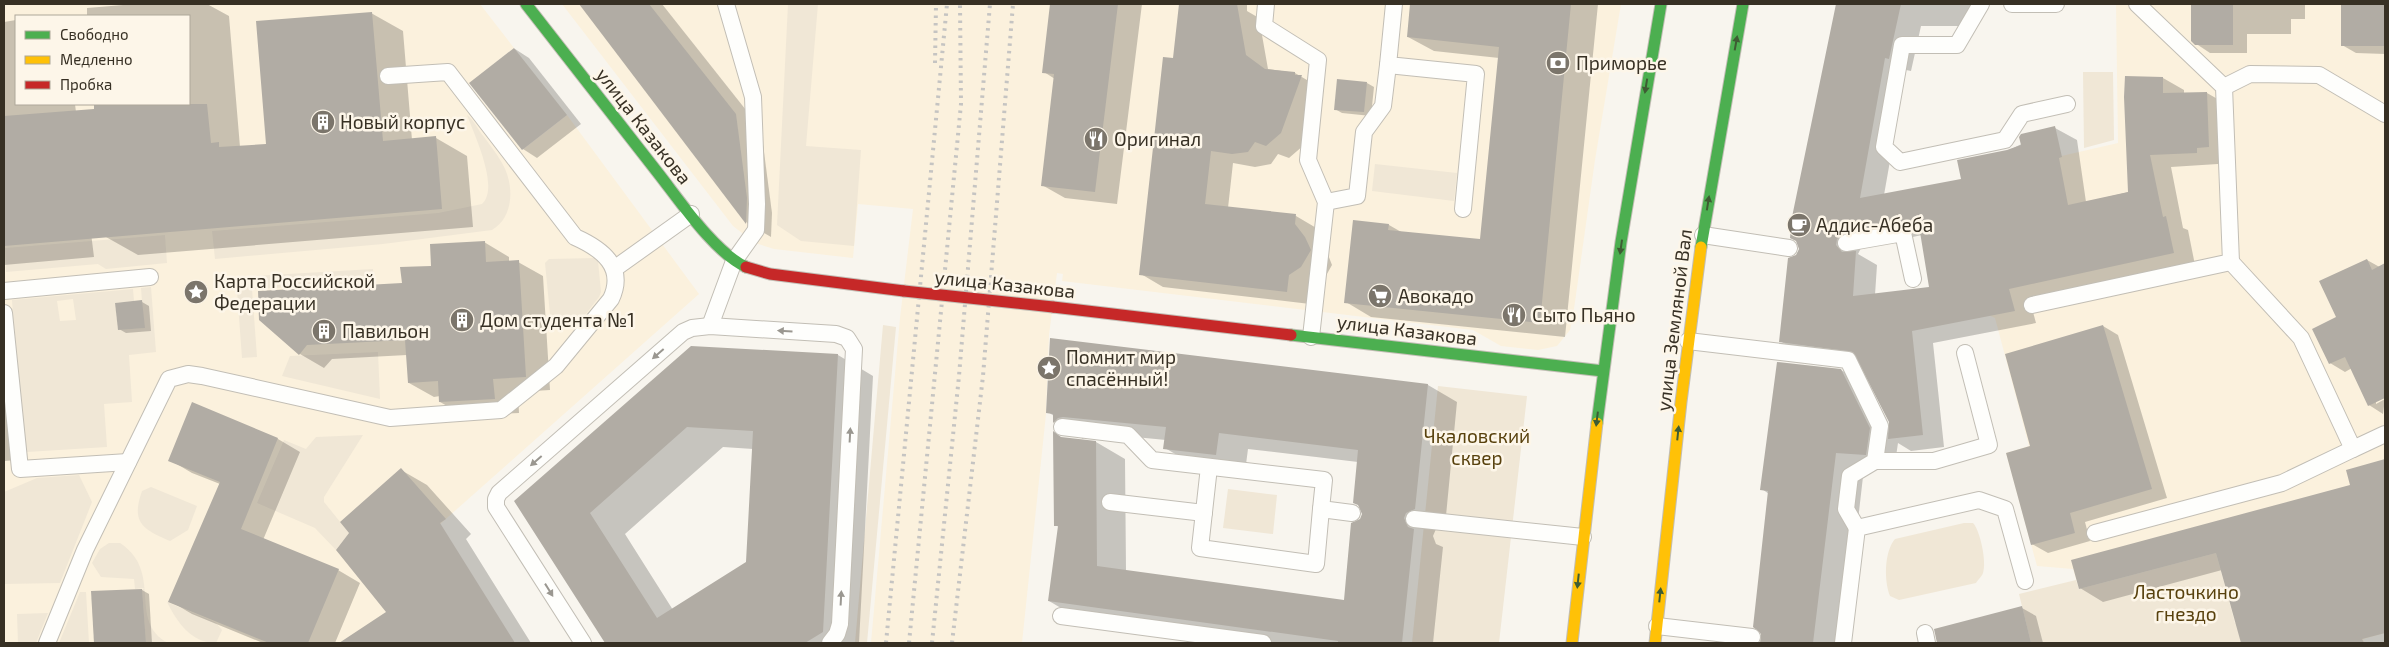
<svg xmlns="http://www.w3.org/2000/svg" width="2389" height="647" viewBox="0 0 2389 647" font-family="'Exo 2',sans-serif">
  <rect width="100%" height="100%" fill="#f8f5ee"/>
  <g fill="#fbf1dd" fill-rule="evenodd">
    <path d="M4,4H480L514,48L469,84L522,150L567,115L699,294L385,573L424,634L409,643H4ZM16,16H189V104H16Z"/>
    <path d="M562,4H1621L1595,160L1573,316L1570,330L1557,346L1538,350L1501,346L1473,330L1062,281L1063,274L1057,273L1049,335L1046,414L1022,643H871L900,318L913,209L858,204L853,258L774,249L755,243L733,226Z"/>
    <path d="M2116,4H2385V633L2363,639L2364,643H2289L2279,611L2235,623L2216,553L2079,589L2073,569L2037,566L2006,453L2029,446L1995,318L1984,313L1957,180L2118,143Z"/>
  </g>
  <g fill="#f0e7d6" fill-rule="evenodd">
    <path d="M788,4H818L806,146L861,150L854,246L801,241L777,225Z"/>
    <path d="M2083,72H2113L2114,140L2084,148Z"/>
    <path d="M467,115C474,120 478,130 484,137C490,145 497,154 502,163C514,183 515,217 492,230L383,244L215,259L212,231L438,213L482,204C500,188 474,134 467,115Z"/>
    <path d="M1375,164L1457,173L1454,201L1372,191Z"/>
    <path d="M165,235L167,263L106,269L98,264L6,272L5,248Z"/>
    <path d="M596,258L598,261L601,292L599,297L578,324L555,328L551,324L545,263L549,259Z"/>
    <path d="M373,269L374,283L252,289L257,357L242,358L236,277Z"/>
    <path d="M151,287L156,352L129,355L132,402L104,404L107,447L27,452L18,388L12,300L133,289L134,301L115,303L118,330L144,328L141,288ZM73,299L76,320L60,321L57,301Z"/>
    <path d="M883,325L896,327L867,643H855Z"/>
    <path d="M378,352L380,399L282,376L290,356Z"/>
    <path d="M1438,386L1527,396L1499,643H1412Z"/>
    <path d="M363,435L324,497V502L349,533L336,550L315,528L257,503L284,440L306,449L316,437Z"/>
    <path d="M79,475L92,502L60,583L4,584V492L37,478Z"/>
    <path d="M151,487L197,506L188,530L170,541C142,529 131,522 142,491Z"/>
    <path d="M1228,489L1277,495L1273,534L1223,528Z"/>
    <path d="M1964,523H1973C1980,530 1987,562 1983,573C1982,576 1978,580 1976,583L1899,600L1890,596C1884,581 1884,552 1895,539Z"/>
    <path d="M109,543H120C164,572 127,621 168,643H146L142,590L144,588L135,589L134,579L101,577L92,563L100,549Z"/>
    <path d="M2216,553L2235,623L2280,611L2289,643H2031L2019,594L2076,580L2079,589Z"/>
    <path d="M80,592H86L89,643H59Z"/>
    <path d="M167,602L215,622L222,630L216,643C191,643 177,622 167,602Z"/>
    <path d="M48,613L36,643H18L17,614Z"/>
  </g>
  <g fill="#0003" fill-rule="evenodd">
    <path d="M135,4H207L229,16L240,147L268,145L371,13L403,31L412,140L436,138L467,156L473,227L138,255L106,237L95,104H189V16H87V8Z"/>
    <path d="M580,4H662L761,129L772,213L771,237L747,223Z"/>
    <path d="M1051,4H1142L1117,204L1065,198L1042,185L1055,79L1044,72Z"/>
    <path d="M1181,4H1247V11L1259,18L1268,69L1295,73L1324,90L1304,145L1289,158L1278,154L1271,164L1255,167L1233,163L1228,208L1296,216L1318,229L1332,265L1310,304L1163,287L1141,274L1175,59Z"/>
    <path d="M1412,4H1598L1565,337L1371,317L1346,302L1354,222L1389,225L1403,233L1481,241L1499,58L1434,51L1408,37Z"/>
    <path d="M1837,4H1977V26H1921L1911,71L1906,70L1884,195L1962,180L2007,151L2055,128L2077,140L2086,202L2129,192L2163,78L2184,90V94L2207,93L2228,105L2230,159H2218V164L2171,167L2183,228L2188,230L2195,265L2030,301L2036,323L1933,343L1944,447L1911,451L1898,443L1894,470L1864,468L1844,643H1761L1763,638L1769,494L1762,489L1841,370L1870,387L1890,429V421L1860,361L1802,353L1780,341L1800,249L1827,52ZM1922,235L1930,288L1875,295L1877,265L1858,254L1861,248Z"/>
    <path d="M2192,4H2305V19H2291V34H2247V53H2210L2192,41Z"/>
    <path d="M2342,4H2385V54L2356,53L2342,45Z"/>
    <path d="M16,20V104H75L94,257L4,265V22Z"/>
    <path d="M515,49L529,58L581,124L537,158L523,149L471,84Z"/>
    <path d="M1367,83L1374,87L1371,116L1342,113L1335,109Z"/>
    <path d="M484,242L509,257V262H518L543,276L550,390L518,392L519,413L465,416L440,402V396L434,397L409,383L407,355L332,359L324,368L300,354L260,319L403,285L432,267Z"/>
    <path d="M2367,260L2385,270V396L2376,401V404L2385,399L2383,414L2369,405L2352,368L2345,372L2330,363L2338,318Z"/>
    <path d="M142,302L149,306L151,331L126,333L119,329Z"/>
    <path d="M2103,326L2118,335L2167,498L2085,522L2090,541L2048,553L2032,544L2031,447Z"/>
    <path d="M1051,339L1428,385L1457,402L1445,526L1436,529L1433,536L1436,544L1443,547L1433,643H1266L1078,618L1049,601L1059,527L1055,525L1063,438L1096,442L1125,459L1126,571L1345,601L1363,514L1358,462L1248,449L1245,472L1194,465L1165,448L1166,440L1093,433L1087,434L1083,439L1054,422V416L1048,412Z"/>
    <path d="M4,344L19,460L4,461Z"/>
    <path d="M838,355L873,376L859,643H607L516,501ZM723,447L753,449L747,563L673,610L625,534Z"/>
    <path d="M193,404L278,439L300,452L263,540L338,570L360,583L335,643H263L192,614L170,601L220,484L192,473L170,460Z"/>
    <path d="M2385,461V643H2290L2285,628L2222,570L2103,602L2080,588L2352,486L2348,471Z"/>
    <path d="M401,470L427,485L471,534L466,539L531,643H341L388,613Z"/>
    <path d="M142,590L149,594L152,643H95L92,593Z"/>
    <path d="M2022,608L2036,616L2043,643H1945L1941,628Z"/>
  </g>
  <g fill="#b1aca4" fill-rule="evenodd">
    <path d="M579,4H649L736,114L747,198L746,224Z"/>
    <path d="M1050,4H1118L1095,192L1041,186L1054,74L1042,73Z"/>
    <path d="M1179,4H1237L1246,55L1265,69L1295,72V75H1302L1281,133L1266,146L1255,142L1248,152L1232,154L1211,151L1205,204L1296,214L1295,224L1305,237L1311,250L1301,267L1289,275L1287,292L1139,275L1163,57L1173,58Z"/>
    <path d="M1410,4H1571L1540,323L1344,303L1353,220L1389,224L1388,230L1480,239L1499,47L1407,37Z"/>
    <path d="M1836,4H1901L1889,59L1885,58L1860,198L1961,179L1957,160L2007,150L2021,145L2019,137L2021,134L2055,126L2062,157L2059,158L2068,205L2128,192L2124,97L2125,76L2163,77V93L2207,92L2209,147L2197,148V153L2150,155L2163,217L2166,216L2174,253L2009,289L2015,311L1912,331L1923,435L1888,439L1889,422L1853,352L1779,342L1788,258L1796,255L1799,249L1796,241L1790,238L1792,217ZM1901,223L1907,224L1911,228L1919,226L1929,287L1853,296L1856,251L1842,252L1836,245L1837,239L1844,233Z"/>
    <path d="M2191,4H2233V45H2195L2191,41Z"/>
    <rect x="2341" y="4" width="44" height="42"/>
    <path d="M372,12L383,141L436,136L442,209L4,246V116L94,109V104H207L211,143L219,142V147L266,144L256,21Z"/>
    <path d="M514,48L567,115L522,150L469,83Z"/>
    <path d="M1337,79L1367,82L1364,112L1334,110Z"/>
    <path d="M485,241L486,262L519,260L526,377L493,379L495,399L439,402L438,381L408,383L405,340L307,345L299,355L259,320L258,291L402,283L400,267L431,266L430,244Z"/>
    <path d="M2367,259L2372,270L2385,263V398L2368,406L2345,357L2329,364L2312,329L2336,317L2319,281Z"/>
    <path d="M142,300L145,328L118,330L115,303Z"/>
    <path d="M2103,325L2152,489L2070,513L2075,533L2031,545L2006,453L2030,446L2005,354Z"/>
    <path d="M1050,338L1428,384L1415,509L1406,513L1404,518L1408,527L1414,529L1402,643H1338V641L1048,601L1058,526H1054L1053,431L1061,437L1096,441L1097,566L1344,600L1351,523L1360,519L1362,514L1358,505L1353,503L1358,450L1219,433L1216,455L1163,449L1166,427L1063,417L1058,418L1053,423V414L1046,413Z"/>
    <path d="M691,346L838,354L823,632L805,643H605L514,501ZM687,427L753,431L746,562L657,618L590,513Z"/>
    <path d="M1777,362L1841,369L1870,428L1866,455L1836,453L1813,643H1760L1761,634L1753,627L1768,491L1760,490Z"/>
    <path d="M192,402L278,438L241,529L339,569L308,643H269L168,602L220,482L168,461Z"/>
    <path d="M2385,459V633L2362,639L2364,643H2241L2216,553L2079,589L2071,560L2350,485L2346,470Z"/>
    <path d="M401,468L446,519L440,523L515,643H339L386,612L336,550L349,533L340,522Z"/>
    <path d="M142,589L146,643H94L91,591Z"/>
    <path d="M2022,606L2031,643H1937L1934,629Z"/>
  </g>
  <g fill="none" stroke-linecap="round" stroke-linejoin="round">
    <g stroke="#c2beb5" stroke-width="18">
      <g id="lane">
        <path d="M1266,4L1264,26L1318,60L1308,160L1326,202L1311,337"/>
        <path d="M1394,4L1388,65L1476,74L1463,209"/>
        <path d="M1981,4L1957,45H1902L1884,147L1900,162L2005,140L2022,114L2067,104"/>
        <path d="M2012,4H2056"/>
        <path d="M2224,87L2250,74L2319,75L2385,114"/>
        <path d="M1326,202L1357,196L1364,132L1383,106L1388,65"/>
        <path d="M1703,235L1789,248"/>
        <path d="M1846,243L1903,233L1913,279"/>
        <path d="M614,269L691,214"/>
        <path d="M4,291L150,277"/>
        <path d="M2032,305L2231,262L2224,87L2137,4"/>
        <path d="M4,313L20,469L128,462"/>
        <path d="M710,326L734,261L756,230L757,204L753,97L726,4"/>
        <path d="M1688,341L1848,360L1880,426L1875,461L1850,476L1846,509L1857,528"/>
        <path d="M1062,427L1128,435L1152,460L1324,480L1321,509L1352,513"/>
        <path d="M2353,449L2385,434"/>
        <path d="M1875,461H1934L1989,445L1965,353"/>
        <path d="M1209,467L1200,548L1316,564L1321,509"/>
        <path d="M1110,502L1204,513"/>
        <path d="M1414,519L1583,537"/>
        <path d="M2095,533L2282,483L2353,449L2301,338L2231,262"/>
        <path d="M1061,616L1263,643"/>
        <path d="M1657,626L1752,637"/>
        <path d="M1925,633L1927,643"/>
        <path d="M47,643L85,550L169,379L188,374L202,376L390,418L501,410L556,366L611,299C626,267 602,249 575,237L448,72L388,76"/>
        <path d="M583,643L496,507V499L499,493L683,332L692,328L710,326L836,334L847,338L854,349L840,624L837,634L830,643"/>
        <path d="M1843,643L1857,528L1979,500L2005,509L2025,581"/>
      </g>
    </g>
    <g stroke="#c2beb5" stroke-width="13">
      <g id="fast">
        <path d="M526,4C570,60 614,116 658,173C680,201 714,252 746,267"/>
        <path d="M1701,247L1743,4"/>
        <path d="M1291,335L1603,371"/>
        <path d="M1597,423L1621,242L1661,4"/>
      </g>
    </g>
    <g stroke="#c2beb5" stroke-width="13">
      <g id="slow">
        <path d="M1572,643L1597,423"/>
        <path d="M1655,643L1681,402L1701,247"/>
      </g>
    </g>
    <g stroke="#c2beb5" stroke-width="13">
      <g id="jam">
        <path d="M746,267L770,274L904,291"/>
        <path d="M1053,307L1291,335"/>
      </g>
    </g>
    <use href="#lane" stroke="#fefefc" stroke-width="16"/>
    <use href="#fast" stroke="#4caf50" stroke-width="11"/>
    <use href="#slow" stroke="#ffc107" stroke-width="11"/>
    <use href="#jam" stroke="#c62828" stroke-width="11"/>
    <g stroke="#c5c4c2" stroke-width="4" stroke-dasharray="2.5 5" stroke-linecap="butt">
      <path d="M935,63L936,4"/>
      <path d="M886,643L947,4"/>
      <path d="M909,643L961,104L960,4"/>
      <path d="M932,643L959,376L990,4"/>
      <path d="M952,643L983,376L1013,4"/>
    </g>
    <g stroke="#c2beb5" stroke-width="13" stroke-linecap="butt">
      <path id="jam-bridge" d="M904,291L1053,307"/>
    </g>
    <use href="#jam-bridge" stroke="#c62828" stroke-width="11"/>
  </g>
  <defs><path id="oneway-solid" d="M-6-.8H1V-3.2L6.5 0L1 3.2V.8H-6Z" transform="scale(1.25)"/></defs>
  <g fill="#3e5c33">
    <use href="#oneway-solid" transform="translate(1736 43) rotate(-80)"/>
    <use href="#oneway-solid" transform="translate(1646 86) rotate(99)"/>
    <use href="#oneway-solid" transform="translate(1708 203) rotate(-81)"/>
    <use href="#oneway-solid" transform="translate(1621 247) rotate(98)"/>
    <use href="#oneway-solid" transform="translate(1597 419) rotate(97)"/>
    <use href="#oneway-solid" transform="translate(1678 433) rotate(-84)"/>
    <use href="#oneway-solid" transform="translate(1578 581) rotate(96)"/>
    <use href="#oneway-solid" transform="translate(1660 595) rotate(-84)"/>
  </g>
  <g fill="#9a9790">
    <use href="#oneway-solid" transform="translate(785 331) rotate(-177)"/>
    <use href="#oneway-solid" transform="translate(658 354) rotate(139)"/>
    <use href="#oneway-solid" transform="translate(850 435) rotate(-87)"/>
    <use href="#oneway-solid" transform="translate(536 461) rotate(139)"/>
    <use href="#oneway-solid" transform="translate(549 590) rotate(58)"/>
    <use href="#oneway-solid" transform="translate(841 598) rotate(-87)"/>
  </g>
  <defs>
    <g id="bank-disc" transform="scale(1.25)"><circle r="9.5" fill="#7b756b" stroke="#fdf6e9"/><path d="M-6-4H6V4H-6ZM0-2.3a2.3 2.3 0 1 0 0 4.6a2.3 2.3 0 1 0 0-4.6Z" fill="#fff"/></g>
    <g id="building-disc" transform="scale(1.25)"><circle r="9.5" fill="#7b756b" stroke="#fdf6e9"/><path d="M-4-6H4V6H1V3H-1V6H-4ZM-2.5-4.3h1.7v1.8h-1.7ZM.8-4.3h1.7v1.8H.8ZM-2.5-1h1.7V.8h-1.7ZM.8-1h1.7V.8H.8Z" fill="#fff"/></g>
    <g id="restaurant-disc" transform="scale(1.25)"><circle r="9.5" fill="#7b756b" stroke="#fdf6e9"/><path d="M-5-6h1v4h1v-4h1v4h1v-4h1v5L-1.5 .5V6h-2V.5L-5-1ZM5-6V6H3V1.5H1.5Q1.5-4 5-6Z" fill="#fff"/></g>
    <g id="cafe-disc" transform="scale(1.25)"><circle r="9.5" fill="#7b756b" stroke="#fdf6e9"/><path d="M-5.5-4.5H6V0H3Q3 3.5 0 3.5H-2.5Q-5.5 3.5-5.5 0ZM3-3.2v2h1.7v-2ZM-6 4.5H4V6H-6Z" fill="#fff"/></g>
    <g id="sight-disc" transform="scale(1.25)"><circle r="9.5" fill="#7b756b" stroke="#fdf6e9"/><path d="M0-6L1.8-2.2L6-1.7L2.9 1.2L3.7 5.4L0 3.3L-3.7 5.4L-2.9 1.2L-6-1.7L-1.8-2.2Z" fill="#fff"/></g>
    <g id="supermarket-disc" transform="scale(1.25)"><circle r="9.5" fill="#7b756b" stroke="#fdf6e9"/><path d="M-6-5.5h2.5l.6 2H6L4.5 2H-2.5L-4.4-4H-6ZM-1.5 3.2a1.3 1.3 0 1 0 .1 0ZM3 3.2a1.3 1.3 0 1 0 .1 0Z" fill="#fff"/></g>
  </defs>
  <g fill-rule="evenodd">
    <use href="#bank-disc" x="1558" y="63"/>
    <use href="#building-disc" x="323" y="122"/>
    <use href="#restaurant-disc" x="1096" y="139"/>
    <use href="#cafe-disc" x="1799" y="225"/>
    <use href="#sight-disc" x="196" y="292"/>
    <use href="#supermarket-disc" x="1380" y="296"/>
    <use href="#restaurant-disc" x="1514" y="315"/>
    <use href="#building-disc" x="462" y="320"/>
    <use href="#building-disc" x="324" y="331"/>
    <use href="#sight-disc" x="1049" y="368"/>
  </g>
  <g text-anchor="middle" stroke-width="5" stroke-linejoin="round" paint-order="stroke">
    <g font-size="19" fill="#373024" stroke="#fdf6e9" text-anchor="start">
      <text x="1576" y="70">Приморье</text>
      <text x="340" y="129">Новый корпус</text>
      <text x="1114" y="146">Оригинал</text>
      <text x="1816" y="232">Аддис-Абеба</text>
      <text x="214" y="288">Карта Российской<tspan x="214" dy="22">Федерации</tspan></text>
      <text x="1398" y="303">Авокадо</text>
      <text x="1532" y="322">Сыто Пьяно</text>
      <text x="480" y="327">Дом студента №1</text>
      <text x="342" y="338">Павильон</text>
      <text x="1066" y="364">Помнит мир<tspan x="1066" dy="22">спасённый!</tspan></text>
    </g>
    <g font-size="19" fill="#373024" stroke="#fdf6e9">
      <text transform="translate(644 126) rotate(52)" y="7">улица Казакова</text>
      <text transform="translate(1005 284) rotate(6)" y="7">улица Казакова</text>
      <text transform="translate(1674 320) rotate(-83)" y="7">улица Земляной Вал</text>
      <text transform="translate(1407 330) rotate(7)" y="7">улица Казакова</text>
    </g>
    <g font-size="19" fill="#58410d" stroke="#fdf6e9">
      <text x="1477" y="443">Чкаловский<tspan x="1477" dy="22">сквер</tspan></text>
      <text x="2186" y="599">Ласточкино<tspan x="2186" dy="22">гнездо</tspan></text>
    </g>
  </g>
  <rect width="2389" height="647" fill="none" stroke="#373024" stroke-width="10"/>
  <rect x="15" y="15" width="175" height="90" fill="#fdf6e9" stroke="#aea79a"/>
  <rect x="25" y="31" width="25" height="8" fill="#4caf50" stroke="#aea79a"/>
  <text x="60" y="40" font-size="15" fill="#373024">Свободно</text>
  <rect x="25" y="56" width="25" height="8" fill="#ffc107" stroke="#aea79a"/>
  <text x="60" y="65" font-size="15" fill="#373024">Медленно</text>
  <rect x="25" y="81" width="25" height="8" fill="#c62828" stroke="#aea79a"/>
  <text x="60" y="90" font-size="15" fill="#373024">Пробка</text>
</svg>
